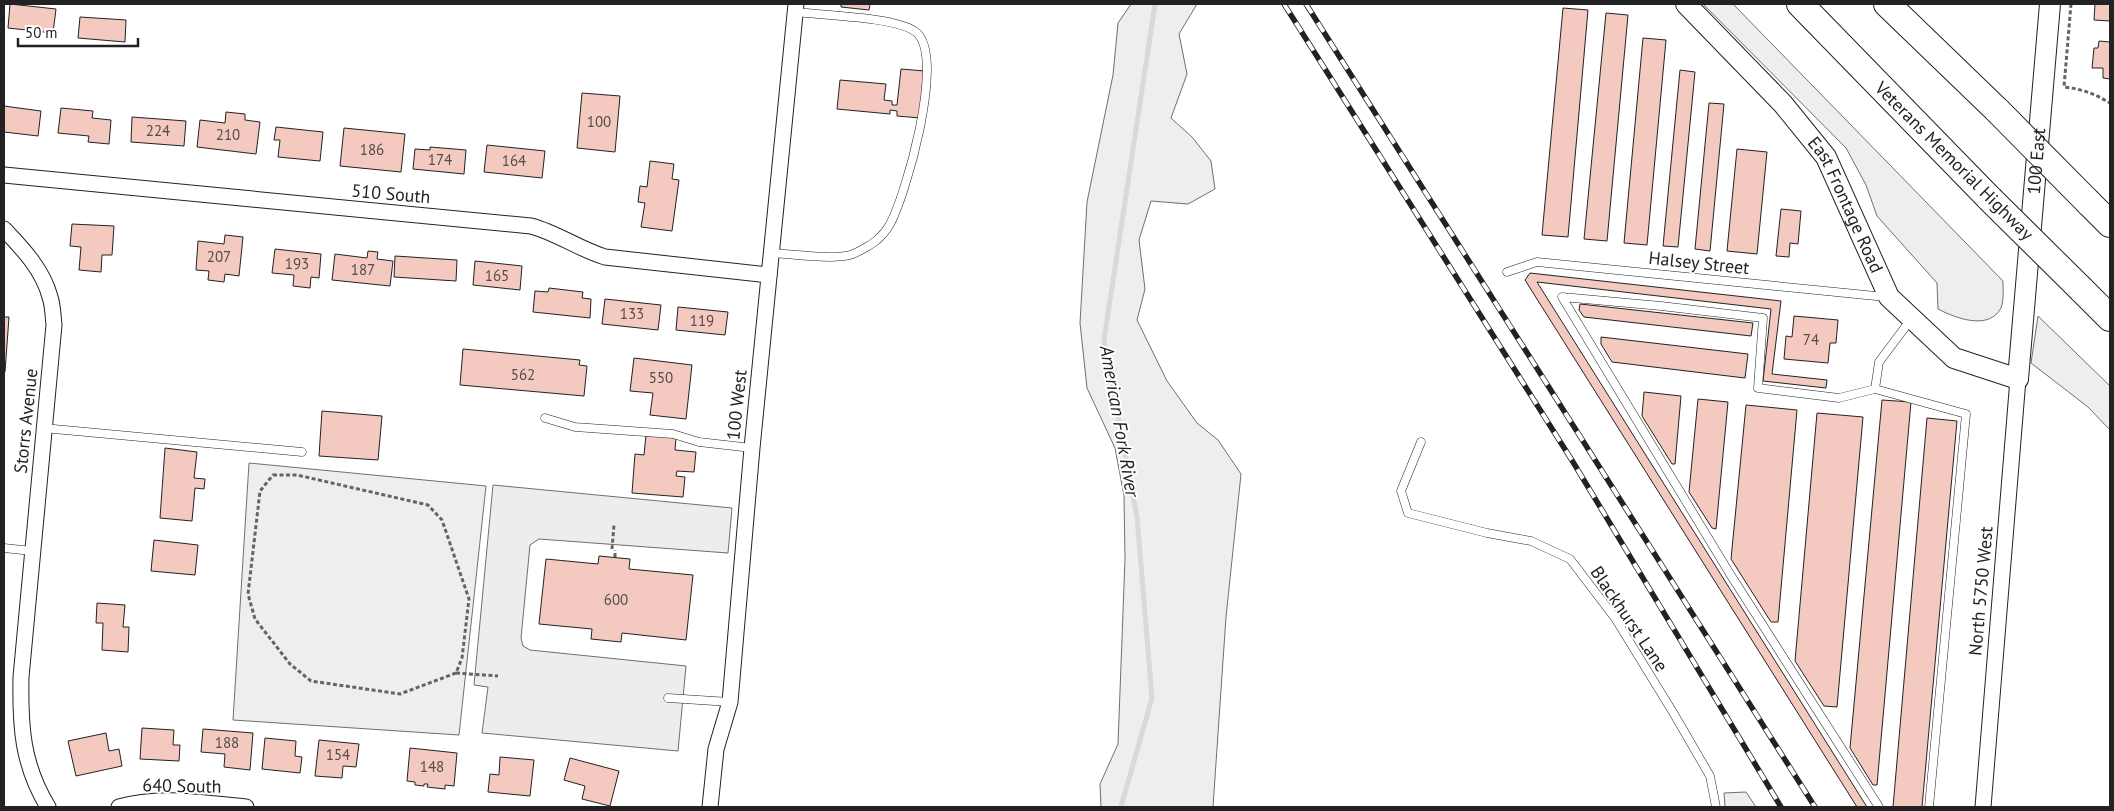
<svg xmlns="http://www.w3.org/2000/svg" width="2114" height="811" viewBox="0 0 2114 811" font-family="'PT Sans',sans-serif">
  <rect width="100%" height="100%" fill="#fff"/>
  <g fill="#eee" stroke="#6f6f6f">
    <path d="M1131,4H1197L1179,34L1187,74L1171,118L1192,137L1211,161L1215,189L1188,204L1151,201L1139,240L1145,289L1137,320L1167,381L1197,423L1218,440L1241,474L1226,617L1213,807H1101L1100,784L1118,744L1125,559L1124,496L1115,448L1087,388L1080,323L1087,202L1113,75L1118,23Z"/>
    <path d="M1703,4H1733L2003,281C2003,288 2004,301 2001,308C1989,331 1955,318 1938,309L1937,283L1877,216L1866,185L1846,148Z"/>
    <path d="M2038,316L2110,386V430L2088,407L2031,363Z"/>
    <path d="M249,463L486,486L459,735L233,720Z"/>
    <path d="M1746,792L1756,807H1725L1724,793Z"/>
  </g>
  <path fill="#ededed" stroke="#6f6f6f" d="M493,485L732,508L728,553L539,539L530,545L521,638L523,646L530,650L686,666L678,751L482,733L488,687L474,685Z"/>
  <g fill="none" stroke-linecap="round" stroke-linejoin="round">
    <path stroke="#d9d9d9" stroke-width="5" d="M1121,807L1152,698L1137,517L1104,340L1155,4"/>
  </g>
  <g fill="#f3c9c0" stroke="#222">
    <path d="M10,4L56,9L53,33L8,28Z"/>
    <path d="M841,4H870L869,10L841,7Z"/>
    <path d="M2095,4H2110V21L2094,20Z"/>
    <path d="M1563,8L1588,10L1568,237L1542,235Z"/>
    <path d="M1606,13L1628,15L1607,241L1584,239Z"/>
    <path d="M80,17L126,20L125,42L78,38Z"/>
    <path d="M1643,38L1666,40L1647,245L1624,243Z"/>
    <path d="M2099,41L2110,42V79L2103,78V68H2092L2094,48H2098Z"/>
    <path d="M901,69L925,71L920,118L897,116V111L890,110V114L837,109L840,80L886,84L884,100L892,101V105H897Z"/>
    <path d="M1680,70L1695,72L1678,247L1663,246Z"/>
    <path d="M582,93L620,96L615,152L577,148Z"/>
    <path d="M1709,103L1724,104L1710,251L1695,249Z"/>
    <path d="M4,106L41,111L38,136L4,132Z"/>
    <path d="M61,108L93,111L92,118L111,120L109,144L88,142L89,136L58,133Z"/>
    <path d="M226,112L245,114V120L260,122L256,154L197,147L200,120L225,123Z"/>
    <path d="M132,117L186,121L184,146L131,142Z"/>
    <path d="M276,127L323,132L320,161L278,157L280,140H274Z"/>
    <path d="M344,128L405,134L401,172L340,166Z"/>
    <path d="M487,145L545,151L542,178L484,172Z"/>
    <path d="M430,147L466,150L464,174L413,169L415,149L430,150Z"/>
    <path d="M1737,149L1767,152L1757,254L1727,251Z"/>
    <path d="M650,161L674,164L672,179L679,180L672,231L641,227L645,203L638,202L640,186L647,187Z"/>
    <path d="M1781,209L1801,211L1798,244L1790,243L1789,257L1776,256Z"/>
    <path d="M72,224L114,226L112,255H102L101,272L79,270L81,247L70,246Z"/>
    <path d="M225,235L243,237L239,276L225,274L224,282L208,280L209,271L196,270L198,241L224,244Z"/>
    <path d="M275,249L321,254L319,278L311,277L310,288L293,286L294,275L272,273Z"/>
    <path d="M368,251L378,252L377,259L393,261L390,286L332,280L335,254L367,258Z"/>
    <path d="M395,256L457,260L456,281L394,277Z"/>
    <path d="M475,261L522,266L520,290L473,285Z"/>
    <path d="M1530,273L1781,301L1772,374L1827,380L1826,388L1763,381L1771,309L1537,282L1867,807H1857L1525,280Z"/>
    <path d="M549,288L583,292L582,298L591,299L590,318L533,312L535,291L548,292Z"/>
    <path d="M605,299L661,305L658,330L602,324Z"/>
    <path d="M1580,304L1753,323L1751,336L1584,317L1579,310Z"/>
    <path d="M678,307L728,312L725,335L676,330Z"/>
    <path d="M1794,316L1838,320L1836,343H1830L1828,363L1784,359L1786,336L1792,337Z"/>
    <path d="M4,317H9L5,372H4Z"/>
    <path d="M1601,337L1748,354L1745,378L1612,362L1601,344Z"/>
    <path d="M463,349L580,360L579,365L587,366L584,396L460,385Z"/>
    <path d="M634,358L692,365L686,419L650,415L653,393L630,391Z"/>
    <path d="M1644,392L1681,396L1675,464H1672L1642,416Z"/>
    <path d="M1698,399L1728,402L1716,529L1712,528L1689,492Z"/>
    <path d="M1882,400L1911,402L1877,785H1873L1850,748Z"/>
    <path d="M1746,405L1797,410L1778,622H1771L1731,559Z"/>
    <path d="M322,411L382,416L378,460L319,456Z"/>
    <path d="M1817,413L1863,417L1837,707L1824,706L1795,661Z"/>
    <path d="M1927,418L1957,421L1922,807H1893Z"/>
    <path d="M646,435L676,438L675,450L696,452L694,472L677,471L676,476L685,477L683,497L632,493L635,454L644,455Z"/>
    <path d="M165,448L197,452L194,478L205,479L204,489L195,488L192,521L160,518Z"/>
    <path d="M154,540L198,545L195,575L151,571Z"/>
    <path d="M599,556L630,559L629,569L693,575L686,640L622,633L621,642L591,639L592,629L539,624L546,559L598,564Z"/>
    <path d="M97,603L125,605L123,627H129L128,652L102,650L103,623H96Z"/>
    <path d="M142,728L174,730L173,745H180L179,761L140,759Z"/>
    <path d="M203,729L253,733L250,770L224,767L225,754L201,752Z"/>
    <path d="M106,733L109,751L119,749L122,766L76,776L68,741Z"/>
    <path d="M265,738L296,741L295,756L302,757L300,773L262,769Z"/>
    <path d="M319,740L359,744L356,767L343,766L342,778L315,776Z"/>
    <path d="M410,748L457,753L454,786L445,785V789L427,787L428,784H424V786L415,785V782L407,781Z"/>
    <path d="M500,757L534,760L530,796L488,792L490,774L499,775Z"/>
    <path d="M570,758L619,771L610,806L582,799L585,786L564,780Z"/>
  </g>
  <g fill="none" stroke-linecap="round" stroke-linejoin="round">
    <g stroke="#222" stroke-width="9">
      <g id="lane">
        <path d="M771,253C792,254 831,260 850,255C857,253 865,248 870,245C877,241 885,232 889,226C906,196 945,59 917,33C900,17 821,15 795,12"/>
        <path d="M1507,272L1537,262L1886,297"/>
        <path d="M1875,389L1879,362L1912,318"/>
        <path d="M545,418L575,427L673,434L699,442L752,448"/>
        <path d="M43,428L302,452"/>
        <path d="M1421,442L1401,491L1408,513L1487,533L1531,541L1570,559L1615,618L1674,714L1710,776L1716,807"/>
        <path d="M4,548L32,551"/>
        <path d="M668,698L730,702"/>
        <path d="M1879,807L1730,574L1562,297L1661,306L1763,318L1758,388L1839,398L1875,389L1966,414L1929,807"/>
      </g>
    </g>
    <g stroke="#222" stroke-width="17">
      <g id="street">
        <path d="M4,175L531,226C557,233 579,249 605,257L769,275"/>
        <path d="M4,229C23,249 43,270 50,297C53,306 53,316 54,325L21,677C20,726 22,764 48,807"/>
        <path d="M119,807C160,795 203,803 246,807"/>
        <path d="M710,807L716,749L730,702L752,448L796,4"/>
        <path d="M1983,807L2018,379"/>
      </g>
    </g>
    <g stroke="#222" stroke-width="22">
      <g id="secondary">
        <path id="s1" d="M1686,4L1783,104L1826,157L1889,297L1954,358L2018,379L2050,4"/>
      </g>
    </g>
    <g stroke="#222" stroke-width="28">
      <g id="highway">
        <path d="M1800,4L1990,199"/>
        <path d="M1887,4L1998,111"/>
        <path d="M2088,202L2110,224"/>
        <path d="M2081,289L2110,318"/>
      </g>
    </g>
    <g stroke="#646464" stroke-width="3" stroke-dasharray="4 2.5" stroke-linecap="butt">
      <path d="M2071,4L2064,87C2082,89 2095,94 2110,103"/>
      <path d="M273,475H297L428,505L442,520L469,599L462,658L456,673L400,694L311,681L290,664L255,619L248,594L260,491Z"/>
      <path d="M612,549L614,525"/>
      <path d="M615,557V550"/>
      <path d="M456,673L498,676"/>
    </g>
    <use href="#lane" stroke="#fff" stroke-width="8"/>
    <use href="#street" stroke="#fff" stroke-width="15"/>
    <use href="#secondary" stroke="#fff" stroke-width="20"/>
    <use href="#highway" stroke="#fff" stroke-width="26"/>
    <g stroke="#222" stroke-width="5.5">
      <g id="rail">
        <path d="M1284,4L1573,462L1781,807"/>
        <path d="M1306,4L1815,807"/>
      </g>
    </g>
    <use href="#rail" stroke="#fff" stroke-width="4" stroke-dasharray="11" stroke-linecap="butt"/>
    <g stroke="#222" stroke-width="28" stroke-linecap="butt">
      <g id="highway-bridge">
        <path d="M1998,111L2088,202"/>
        <path d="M1990,199L2081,289"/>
      </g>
    </g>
    <use href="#highway-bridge" stroke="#fff" stroke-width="26"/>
  </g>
  <g text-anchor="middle" stroke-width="4" stroke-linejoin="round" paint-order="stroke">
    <g font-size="15" fill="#564c4a">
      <text x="599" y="127">100</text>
      <text x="158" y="136">224</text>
      <text x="228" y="140">210</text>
      <text x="372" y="155">186</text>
      <text x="440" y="165">174</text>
      <text x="514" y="166">164</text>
      <text x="219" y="262">207</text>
      <text x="297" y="269">193</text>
      <text x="363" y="275">187</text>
      <text x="497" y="281">165</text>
      <text x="632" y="319">133</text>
      <text x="702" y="326">119</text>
      <text x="1811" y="345">74</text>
      <text x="523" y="380">562</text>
      <text x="661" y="383">550</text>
      <text x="616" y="605">600</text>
      <text x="227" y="748">188</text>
      <text x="338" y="760">154</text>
      <text x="432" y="772">148</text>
    </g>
    <g font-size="18" fill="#222" stroke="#fff">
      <text transform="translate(1954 161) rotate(45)" y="6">Veterans Memorial Highway</text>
      <text dy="6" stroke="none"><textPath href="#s1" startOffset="736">100 East</textPath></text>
      <text transform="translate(391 194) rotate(5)" y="6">510 South</text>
      <text dy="6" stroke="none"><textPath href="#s1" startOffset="259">East Frontage Road</textPath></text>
      <text transform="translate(1699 263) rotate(6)" y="6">Halsey Street</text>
      <text transform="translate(737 405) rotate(-84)" y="6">100 West</text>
      <text transform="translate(26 421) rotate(-84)" y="6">Storrs Avenue</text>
      <text transform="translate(1981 591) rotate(-85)" y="6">North 5750 West</text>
      <text transform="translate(1629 619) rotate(56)" y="6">Blackhurst Lane</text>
      <text transform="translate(182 786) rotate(1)" y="6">640 South</text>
    </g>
    <g font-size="19" font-style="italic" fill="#222" stroke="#fff">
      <text transform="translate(1120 421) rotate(80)" y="7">American Fork River</text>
    </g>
  </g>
  <rect width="2114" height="811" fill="none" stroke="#222222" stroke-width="10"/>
  <path d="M18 38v8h120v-8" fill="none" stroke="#222222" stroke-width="2.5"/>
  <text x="25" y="38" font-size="15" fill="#222222" stroke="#ffffff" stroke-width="4" paint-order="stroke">50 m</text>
</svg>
